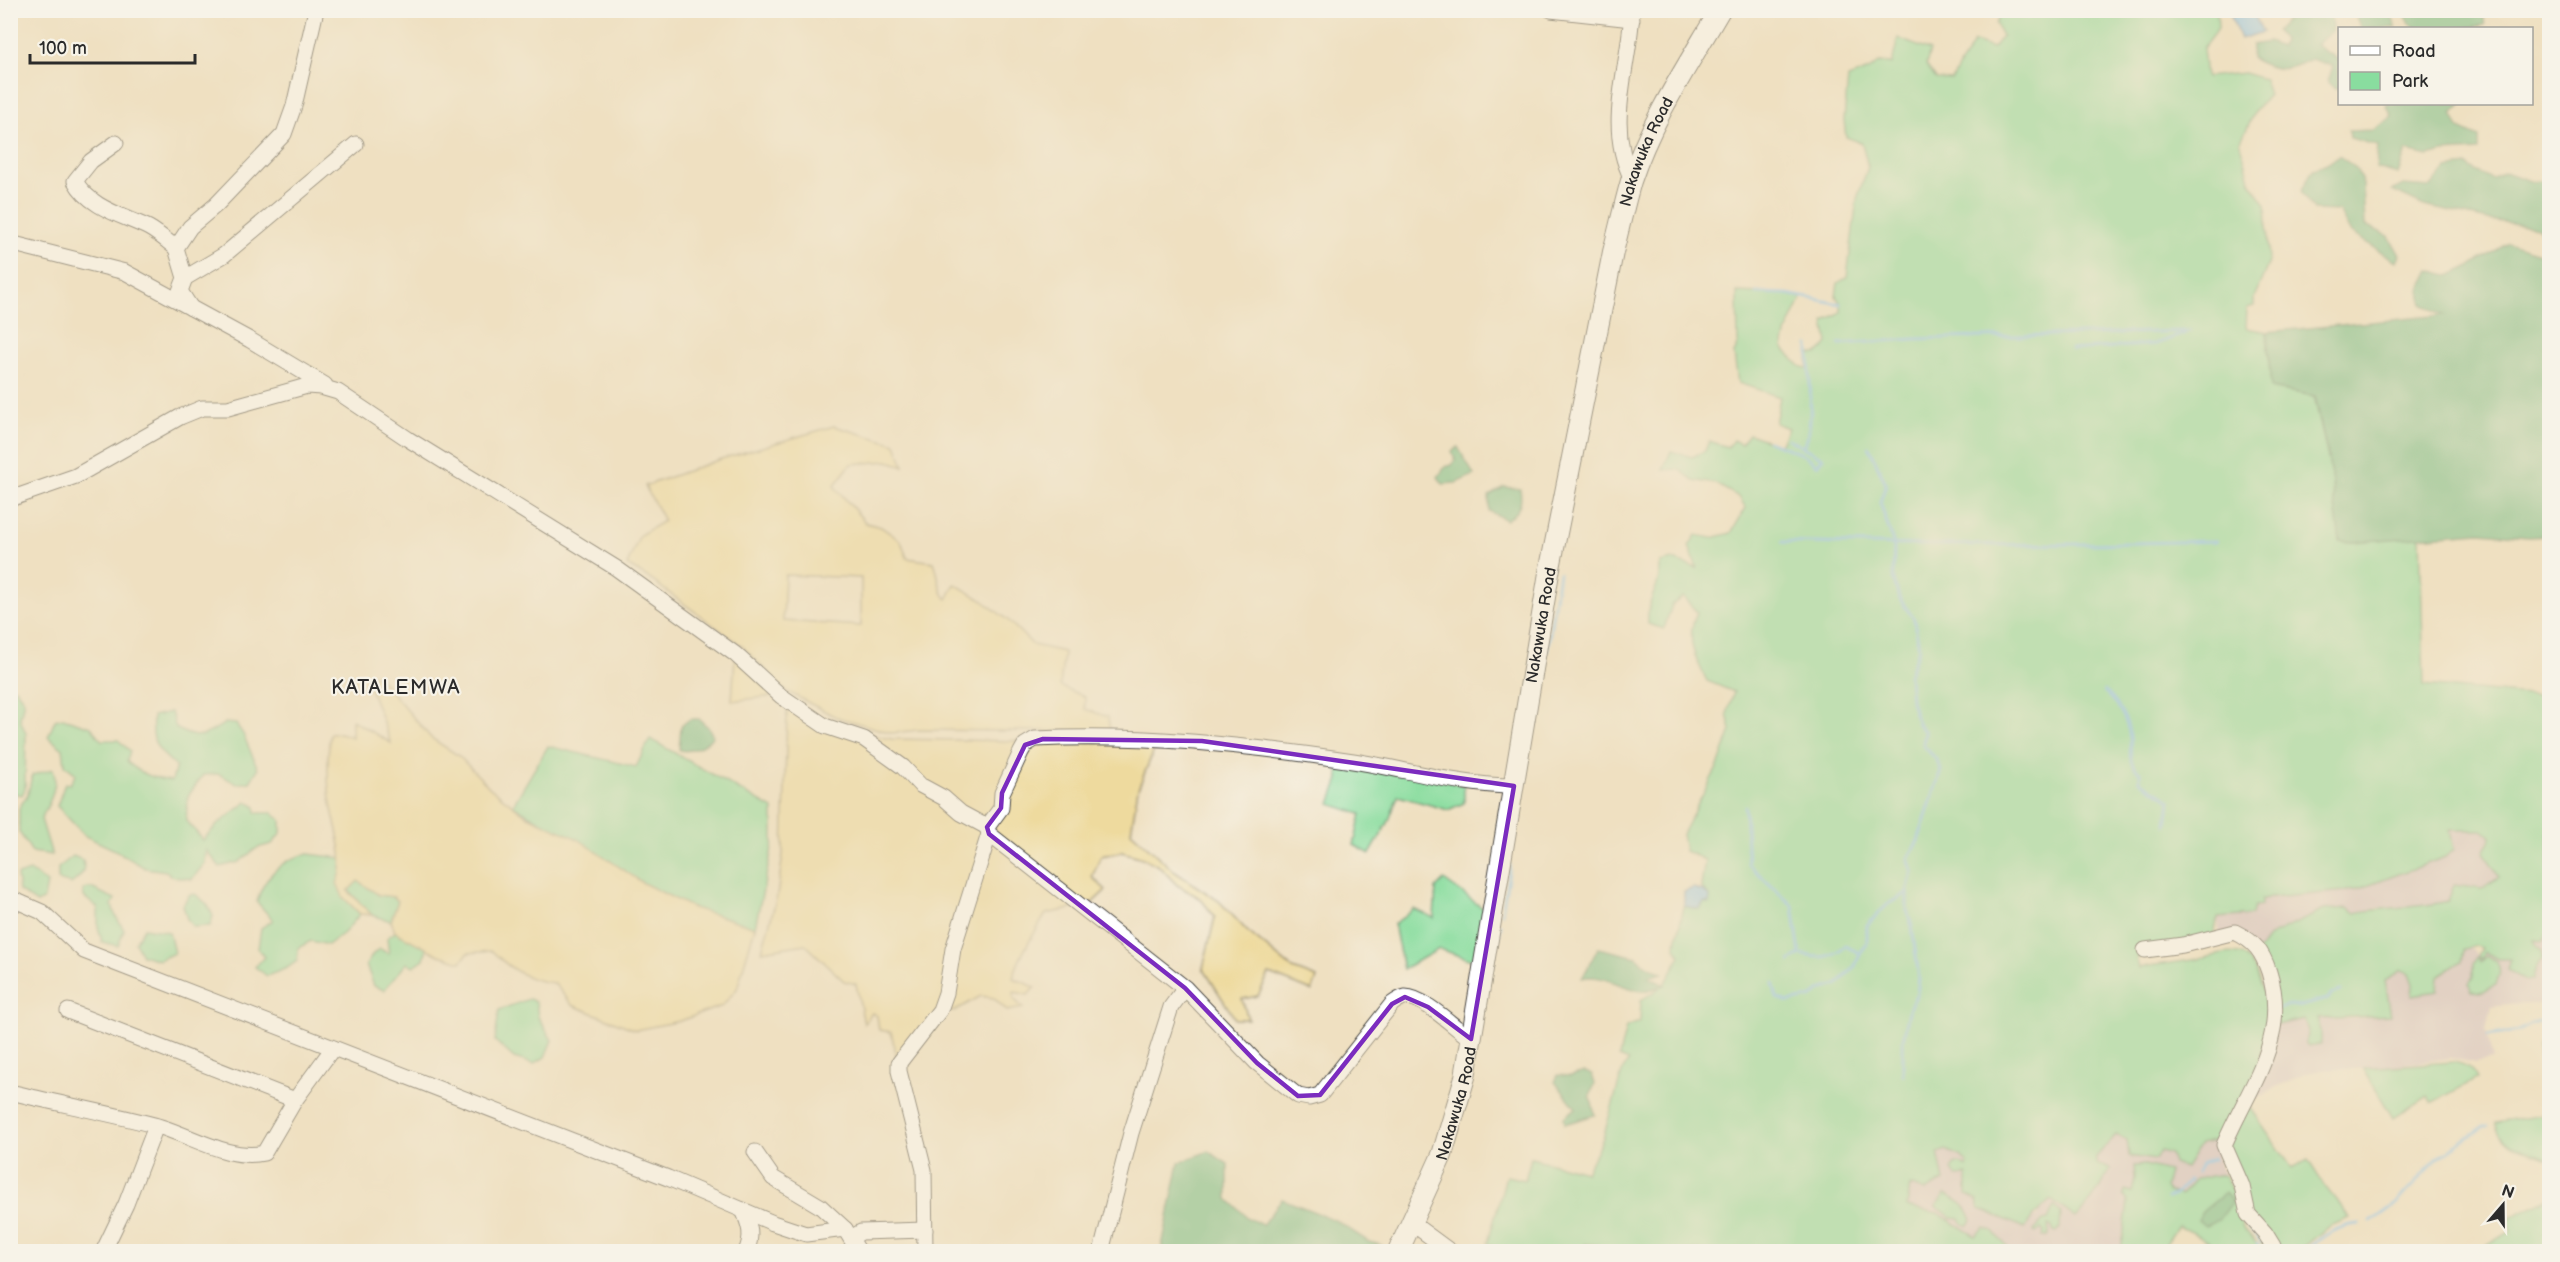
<svg xmlns="http://www.w3.org/2000/svg" width="2560" height="1262" viewBox="0 0 2560 1262" font-family="'Balsamiq Sans',sans-serif">
  <rect width="100%" height="100%" fill="#f7f3e8"/>
  <filter id="ink" filterUnits="userSpaceOnUse"><feTurbulence type="fractalNoise" baseFrequency=".0167" numOctaves="2"/><feDisplacementMap in="SourceGraphic" scale="12" xChannelSelector="R" yChannelSelector="G"/><feConvolveMatrix kernelMatrix="1 2 1 2 8 2 1 2 1" color-interpolation-filters="sRGB"/></filter>
  <filter id="wash" filterUnits="userSpaceOnUse"><feTurbulence type="fractalNoise" baseFrequency=".008" numOctaves="4" result="noise"/><feDisplacementMap in="SourceGraphic" scale="24" xChannelSelector="R" yChannelSelector="G"/><feGaussianBlur stdDeviation="1.35" result="paint"/><feColorMatrix in="noise" values="0 0 0 0 0 0 0 0 0 0 0 0 0 0 0 0 0 1.4 0 .05"/><feComposite in="paint" operator="in"/></filter>
  <g filter="url(#wash)">
    <rect width="100%" height="100%" fill="#efe0c1"/>
    <g fill="#d2bec5">
      <path d="M2450,830H2482L2491,836L2484,852L2499,877L2482,889L2454,885L2448,901L2427,907L2379,908L2355,913L2324,910L2292,926L2256,954L2235,943H2220L2218,918L2252,915L2254,907L2261,899L2356,890L2445,857Z"/>
      <path d="M2547,934H2549V1004H2518L2491,1007L2486,1030L2493,1060L2475,1063L2451,1058L2372,1068L2323,1070L2307,1073L2276,1087L2248,1104L2277,1025L2301,1019H2350L2391,1015L2384,980L2402,970L2409,973L2413,984L2412,995L2462,961L2464,949L2470,948L2481,959L2485,952Z"/>
      <path d="M2116,1135L2127,1140L2155,1160L2160,1151L2170,1153L2223,1139L2217,1158L2225,1176L2213,1175L2206,1179L2183,1228L2146,1210L2122,1234L2121,1251H1968L1980,1239L1938,1213L1907,1207L1910,1185L1937,1153L1946,1150L1962,1157L1968,1164L1978,1201L2008,1219L2025,1227L2033,1216L2038,1218L2035,1214L2051,1200L2075,1217L2111,1169L2096,1164V1156Z"/>
    </g>
    <g fill="#89dd9f" stroke="#5a8465" stroke-width="1.5">
      <path d="M2001,11H2217L2218,28L2203,48L2206,77L2244,73L2264,79L2269,95L2255,111L2240,143L2251,183L2266,204L2269,262L2254,298V306L2247,308L2246,328L2267,332L2271,388L2314,396L2329,462L2340,540L2353,542L2420,535L2424,685L2549,697V934H2547L2543,941L2533,940L2536,946L2542,950L2543,958L2536,966L2533,980L2525,981L2507,970L2510,959H2499L2485,952L2482,960L2478,957L2482,948L2476,946L2464,949L2462,961L2438,976L2437,991L2412,995L2413,984L2409,973L2402,970L2385,980L2391,1015L2317,1019L2321,1031V1044L2308,1046L2305,1042L2308,1031L2304,1019L2277,1025L2256,954L2269,936L2324,910L2347,908L2355,913C2386,906 2417,909 2448,901L2454,885L2482,889L2499,877L2484,852L2490,842L2491,836L2482,830H2450L2454,850L2445,857L2356,890L2261,899V906L2254,907L2252,915L2218,918L2213,937L2207,945L2136,958L2139,968C2159,964 2179,962 2199,959C2213,957 2225,951 2239,954C2250,957 2255,969 2259,979C2283,1038 2247,1086 2223,1139L2200,1144L2185,1168L2173,1164L2170,1154L2160,1151L2155,1160L2129,1156L2127,1140L2116,1135L2096,1157V1164L2111,1169L2092,1200L2076,1218L2051,1200L2033,1216L2025,1228L1980,1209L1978,1201L1967,1195V1175L1956,1176L1951,1170L1954,1165L1960,1163L1967,1167L1968,1164L1962,1157L1946,1150L1938,1153L1944,1181L1925,1191L1910,1185L1907,1207L1938,1213L1975,1236L1984,1228L1993,1231C1998,1240 2006,1242 2009,1251H1593L1598,1245L1585,1244L1583,1251H1498L1488,1243L1506,1176L1525,1180L1531,1158L1586,1172L1603,1138L1623,1069L1629,1061L1619,1057L1626,1027L1640,1022L1641,1000C1666,985 1668,983 1680,955L1675,947L1684,906L1699,909L1704,902L1708,903L1710,897L1701,887L1705,860L1685,851L1682,834L1719,764L1731,730L1727,714L1734,692L1707,681C1694,655 1685,640 1697,612L1683,597L1672,605L1664,629L1648,624C1646,597 1661,590 1660,563L1673,560L1697,568L1689,546L1696,535L1712,538L1731,533L1746,508L1739,497L1716,484L1693,480L1679,469L1663,470L1671,451L1692,457L1705,451L1709,441L1728,447L1733,440L1741,444L1749,434L1780,445L1788,428L1775,423L1780,397L1738,383L1734,354L1738,343L1737,292L1787,294L1802,298L1787,330L1783,348L1800,366L1808,369V354H1818L1828,343L1824,322L1841,312V304L1836,296L1838,283L1847,277L1857,199L1868,167L1862,143L1846,137L1844,120L1848,78L1869,70L1878,63L1892,64L1898,38L1930,51L1926,65L1936,79L1952,80L1960,64L1974,42L1993,48L2002,36L1996,24Z"/>
      <path d="M11,688H15L24,700L20,719L26,734L25,789L22,795L13,793L11,796Z"/>
      <path d="M171,712L176,728C198,742 205,736 225,723L236,724L243,734L258,769L250,782L237,784L219,774L203,775L188,796L186,820L203,840L218,824L247,802L256,807V813H272L281,820V833L272,844L257,848L239,862L220,867L206,850L205,863L192,879L173,877L166,871L145,868L115,850L85,836L57,806L65,783L70,784L76,774L65,765L63,749L48,737L55,720L63,718L91,727L101,740H118L130,751L127,761C139,774 154,779 172,781L176,766C155,749 151,742 153,716Z"/>
      <path d="M650,739L773,809V844L755,927L693,908L643,883L513,805L548,746L636,767Z"/>
      <path d="M1338,760L1464,785V803L1448,810L1398,796L1388,823L1370,854L1354,845L1361,814L1330,804L1339,779Z"/>
      <path d="M53,769C59,786 49,804 41,819L52,855L32,852L19,832V808L28,794L32,775Z"/>
      <path d="M308,854L341,858L343,897L360,914L344,933L328,945L311,941L298,948L297,961L287,968L267,976L255,967L264,957L258,949L261,928L273,920L257,902C263,877 283,858 308,854Z"/>
      <path d="M73,856L83,860C86,872 80,877 71,884L58,880V868Z"/>
      <path d="M30,871L47,883L44,899L37,903L19,891L17,875Z"/>
      <path d="M1444,880L1491,914L1481,963L1439,949L1403,969L1394,924L1414,909L1434,918L1436,888Z"/>
      <path d="M358,881L379,895L394,897L398,901L391,921L372,915L348,890Z"/>
      <path d="M91,888L115,899L112,905L115,915L124,930L118,946L102,942L98,927V908L84,897L83,889Z"/>
      <path d="M195,894L207,904L213,916L210,926L193,927L187,919L183,905L189,895Z"/>
      <path d="M144,928L169,932L174,953L159,960L142,955L135,942Z"/>
      <path d="M395,932L427,947L424,959L414,966L407,963L384,990L374,986L366,965L373,954L380,949L389,954L387,938Z"/>
      <path d="M2487,956L2497,961C2501,971 2500,975 2496,985L2480,992L2471,991L2469,983L2473,977V963L2477,958L2481,962Z"/>
      <path d="M529,999L536,1002L538,1017L552,1040L545,1057L534,1064L514,1058L495,1041L499,1010Z"/>
      <path d="M2549,1045V1105L2544,1109L2546,1099L2538,1046Z"/>
      <path d="M2453,1062C2465,1064 2472,1068 2477,1079L2432,1103L2427,1096L2393,1118L2363,1068Z"/>
      <path d="M2248,1104L2292,1168L2308,1160L2324,1185L2350,1218L2329,1226L2299,1251H2267L2246,1222L2235,1185L2224,1163V1156Z"/>
      <path d="M2549,1114V1159C2524,1145 2507,1155 2495,1123Z"/>
      <path d="M2145,1165L2169,1171L2165,1188L2169,1193L2181,1195L2195,1179C2206,1179 2215,1172 2225,1176L2236,1200L2242,1226L2263,1251H2231L2225,1246L2221,1251H2215L2218,1245L2178,1226L2161,1251L2121,1252L2128,1202L2123,1194L2124,1190L2132,1192L2135,1179L2134,1166Z"/>
      <path d="M1945,1194C1959,1201 1967,1205 1972,1220L1968,1226L1962,1223L1960,1218L1951,1217L1936,1206Z"/>
      <path d="M2549,1198V1251H2477L2511,1230L2506,1220Z"/>
      <path d="M2054,1206L2061,1213L2060,1228L2057,1232L2053,1231L2052,1227L2048,1225L2049,1234L2046,1237H2042L2044,1232L2041,1229L2036,1233L2034,1231L2043,1221L2048,1220Z"/>
    </g>
    <g fill="#6ebc86" stroke="#4c7458" stroke-width="1.5">
      <path d="M2305,11H2327L2331,13L2332,31L2316,45L2339,60V89H2335L2328,82L2333,66L2311,59C2286,72 2276,72 2251,58L2252,45L2268,42L2281,47L2283,40L2276,31L2293,14L2304,19L2307,12Z"/>
      <path d="M2358,11H2390L2396,28H2361L2355,15Z"/>
      <path d="M2402,11H2482L2485,25C2469,28 2432,32 2417,28C2409,26 2406,18 2402,11Z"/>
      <path d="M2386,104H2462L2452,114L2459,128L2479,137V150L2444,152L2428,156L2406,151L2398,174L2376,168L2378,146L2350,138L2349,131L2373,130L2392,117Z"/>
      <path d="M2339,156L2356,168L2363,184L2365,225L2389,236L2400,255L2396,261L2351,233L2339,211L2314,210L2301,192L2313,169L2327,164Z"/>
      <path d="M2467,166L2491,179L2505,172L2533,182L2549,180V535L2528,536L2480,532L2353,542L2340,541L2329,462L2315,396L2271,388L2267,332L2444,315L2422,304L2420,290L2430,270L2449,276L2470,266L2508,243L2545,255L2549,244L2538,227L2488,220L2424,206L2392,191L2403,185L2431,187L2446,169Z"/>
      <path d="M1458,447L1474,475L1456,483L1443,484L1438,477L1445,467L1452,465L1455,460L1452,452Z"/>
      <path d="M1504,487L1520,489C1523,505 1519,511 1506,520L1489,511V496Z"/>
      <path d="M690,719H699L708,727L713,736C705,746 691,753 679,750L681,726Z"/>
      <path d="M1598,948L1637,957L1641,962L1662,973L1648,977L1665,985C1658,987 1649,991 1642,991C1621,988 1602,973 1582,978Z"/>
      <path d="M1584,1072L1592,1074L1595,1084L1590,1095L1595,1115L1565,1124L1564,1117L1576,1108L1555,1082L1558,1075L1571,1076Z"/>
      <path d="M1208,1151L1228,1164V1199L1248,1218L1262,1225L1282,1199L1335,1220L1369,1242L1381,1245L1388,1251H1161L1179,1163Z"/>
      <path d="M2225,1193L2232,1201C2226,1213 2218,1222 2205,1226L2198,1220L2202,1212Z"/>
    </g>
    <g fill="#eeda9e" stroke="#8c8264" stroke-width="1.5" fill-rule="evenodd">
      <path d="M834,426L896,444L904,466L888,461L851,464L834,486L866,523L881,527L901,541L907,558L934,562C939,573 938,591 947,599L955,584L982,600L1009,621L1033,645L1064,652L1060,686L1085,697V709L1108,717L1110,732L918,730L892,733L836,717L784,690L742,646L647,577L627,565L640,535L664,521L645,486L721,459ZM785,575L861,578V626L783,621Z"/>
      <path d="M735,657L774,696L732,701Z"/>
      <path d="M377,675L431,738L459,756L490,788L526,815L578,839L643,883L693,908L755,927L737,989L722,1006L680,1021L636,1030L572,1005L554,983C529,981 509,969 492,951L468,953L461,962L439,955L395,932L391,921L398,901L394,897L379,895L358,881L348,891L372,915L360,914L343,897L337,883C350,859 331,818 329,791C327,773 328,752 330,734L340,733L352,737V720L391,743L368,683L369,676Z"/>
      <path d="M793,707L833,728L892,739L1157,743L1138,789L1131,832L1175,872L1219,901L1247,931L1293,969L1317,978L1312,991L1269,974L1258,996L1242,999L1248,1019H1235L1203,968L1215,917L1200,898L1177,885L1159,866L1143,858L1122,852L1101,856L1092,877L1106,890L1090,905L1046,914C1033,935 1020,954 1013,978L1035,987L1028,995L1014,992V999L1023,1008L1007,1011L994,998L981,996L953,1012L946,1010L897,1058L891,1032L879,1030L877,1016L872,1013L864,1024L856,984L844,981L805,944L762,951L777,896L783,854L787,711Z"/>
    </g>
    <g fill="#7bbff1" stroke="#53758e" stroke-width="1.5">
      <path d="M2229,11H2252L2263,32L2240,39Z"/>
      <path d="M1693,888L1703,891L1710,897L1709,903L1704,902L1699,909L1684,906V892Z"/>
    </g>
    <g fill="none" stroke-linecap="round" stroke-linejoin="round">
      <g stroke="#7bbff1" stroke-width="3">
        <path d="M1756,293L1787,294L1841,304"/>
        <path d="M1839,344L1914,339L2190,331"/>
        <path d="M2071,350L2155,344L2186,333"/>
        <path d="M1768,441L1805,455L1817,465L1823,458L1788,439"/>
        <path d="M1803,446C1816,428 1808,369 1809,345"/>
        <path d="M1869,447L1886,484L1880,502L1894,545L1893,577L1899,598L1914,619L1919,648L1909,675L1911,701L1918,724L1925,732L1923,745L1936,759L1941,770L1918,841L1908,858L1912,871L1907,893V910L1912,927L1919,978L1917,994L1910,1007L1903,1040V1075"/>
        <path d="M1782,542C1927,547 2072,545 2216,541"/>
        <path d="M1547,651L1559,573"/>
        <path d="M2104,691C2117,701 2128,721 2130,737C2132,751 2126,763 2140,772V781L2170,800L2167,825"/>
        <path d="M1745,807L1748,864L1793,906L1800,954"/>
        <path d="M1502,913L1510,865"/>
        <path d="M1498,938L1501,925"/>
        <path d="M1790,961L1800,954C1818,958 1830,960 1845,946L1860,953L1867,944V925L1888,904L1907,893"/>
        <path d="M1773,983L1777,998L1788,1002L1813,997L1820,990L1837,985L1855,966L1860,953"/>
        <path d="M2279,1009L2288,1005L2296,1007L2328,999L2331,994L2341,991"/>
        <path d="M2488,1036L2519,1031L2532,1024L2550,1019"/>
        <path d="M2197,1172L2201,1164L2213,1159"/>
        <path d="M2167,1198L2175,1195L2189,1180"/>
        <path d="M2371,1222L2396,1204L2437,1159L2484,1126H2488"/>
        <path d="M2249,1226L2262,1242"/>
        <path d="M2257,1244L2262,1252"/>
        <path d="M2306,1252C2321,1236 2337,1225 2359,1224"/>
      </g>
    </g>
  </g>
  <g filter="url(#ink)">
    <g fill="none" stroke-linecap="round" stroke-linejoin="round">
      <g stroke="#484642" stroke-width="17">
        <g id="minor">
          <path d="M1551,10L1632,19"/>
          <path d="M116,143L91,161L75,181C90,208 122,215 149,228C158,233 167,241 176,248"/>
          <path d="M1632,179C1604,124 1630,68 1632,10"/>
          <path d="M10,243L125,272L250,340L325,385"/>
          <path d="M185,278L176,248L190,227L216,205L284,134L294,106L316,10"/>
          <path d="M191,308L180,291L185,278L224,255L356,144"/>
          <path d="M10,499L76,476L180,417L202,408H228L307,386L321,387L338,392L408,439L616,568L735,654L781,696L825,726L864,739L903,767L920,785L944,798L961,813L987,827L1001,808L1002,793L1021,752L1025,745L1035,739C1143,734 1247,745 1353,761C1406,769 1460,786 1514,786"/>
          <path d="M987,827L989,834L1185,988L1257,1063L1298,1096L1309,1098L1320,1095L1392,1004C1396,1001 1400,998 1405,997C1423,996 1456,1029 1471,1039"/>
          <path d="M10,898L42,912L84,951L668,1178L773,1223L806,1234L845,1229"/>
          <path d="M2145,950L2183,945L2235,932C2255,942 2262,951 2269,972C2290,1039 2249,1086 2224,1145L2242,1186L2248,1214L2265,1233L2273,1246V1252"/>
          <path d="M68,1011L295,1100"/>
          <path d="M14,1093C61,1104 108,1113 154,1125C189,1134 228,1161 264,1153L295,1100L333,1048"/>
          <path d="M755,1152L773,1178L820,1206L845,1229L859,1252"/>
          <path d="M743,1210C750,1226 753,1236 746,1252"/>
          <path d="M1413,1224L1451,1252"/>
          <path d="M851,1238L861,1232L925,1230"/>
          <path d="M103,1252L126,1204L156,1126"/>
          <path d="M925,1252L924,1170L899,1071V1063L940,1010L946,993L953,949L989,834"/>
          <path d="M1101,1252L1131,1133L1171,1007L1185,988"/>
        </g>
      </g>
      <g stroke="#484642" stroke-width="22">
        <g id="major">
          <path id="s1" d="M1398,1252L1442,1155L1465,1077L1549,573L1613,252C1619,229 1624,205 1631,181C1651,120 1688,65 1720,10"/>
        </g>
      </g>
      <use href="#minor" stroke="#fff" stroke-width="15"/>
      <use href="#major" stroke="#fff" stroke-width="20"/>
    </g>
  </g>
  <path d="M0 0H2560V1262H0ZM1043,739L1202,741L1514,786L1471,1039L1428,1007L1405,997L1392,1004L1320,1095L1298,1096L1257,1063L1185,988L989,834L987,827L1001,808L1002,793L1025,745Z" fill="#efe0c1" fill-opacity=".55" fill-rule="evenodd"/>
  <path fill="none" stroke="#7b2cbf" stroke-width="4.5" stroke-linejoin="round" d="M1043,739L1202,741L1514,786L1471,1039L1428,1007L1405,997L1392,1004L1320,1095L1298,1096L1257,1063L1185,988L989,834L987,827L1001,808L1002,793L1025,745Z"/>
  <g text-anchor="middle" stroke-width="4.5" stroke-linejoin="round" paint-order="stroke">
    <g font-size="16" fill="#2b2b2b" stroke="#f7f3e8">
      <text dy="6" stroke="none"><textPath href="#s1" startOffset="1132">Nakawuka Road</textPath></text>
      <text dy="6" stroke="none"><textPath href="#s1" startOffset="646">Nakawuka Road</textPath></text>
      <text dy="6" stroke="none"><textPath href="#s1" startOffset="160">Nakawuka Road</textPath></text>
    </g>
    <g font-size="20" letter-spacing="1.5" fill="#2b2b2b" stroke="#f7f3e8">
      <text x="396" y="694">KATALEMWA</text>
    </g>
  </g>
  <rect width="2560" height="1262" fill="none" stroke="#f7f3e8" stroke-width="36"/>
  <rect x="2338" y="27" width="195" height="78" fill="#f7f3e8" stroke="#a5a39c" stroke-width="1.5"/>
  <rect x="2350" y="46" width="30" height="9" fill="#ffffff" stroke="#a5a39c" stroke-width="1.5"/>
  <text x="2392" y="57" font-size="18" fill="#2b2b2b">Road</text>
  <rect x="2350" y="72" width="30" height="18" fill="#89dd9f" stroke="#a5a39c" stroke-width="1.5"/>
  <text x="2392" y="87" font-size="18" fill="#2b2b2b">Park</text>
  <g transform="translate(2503 1205) rotate(20)" stroke="#f7f3e8" stroke-width="4.5" paint-order="stroke">
  <path d="M0-4.5L10 22L0 15L-10 22Z" fill="#2b2b2b"/>
  <text y="-9" font-size="16" font-weight="bold" text-anchor="middle" fill="#2b2b2b">N</text>
  </g>
  <path d="M30 54v9h165v-9" fill="none" stroke="#2b2b2b" stroke-width="3"/>
  <text x="39" y="54" font-size="18" fill="#2b2b2b" stroke="#f7f3e8" stroke-width="4.5" paint-order="stroke">100 m</text>
</svg>
